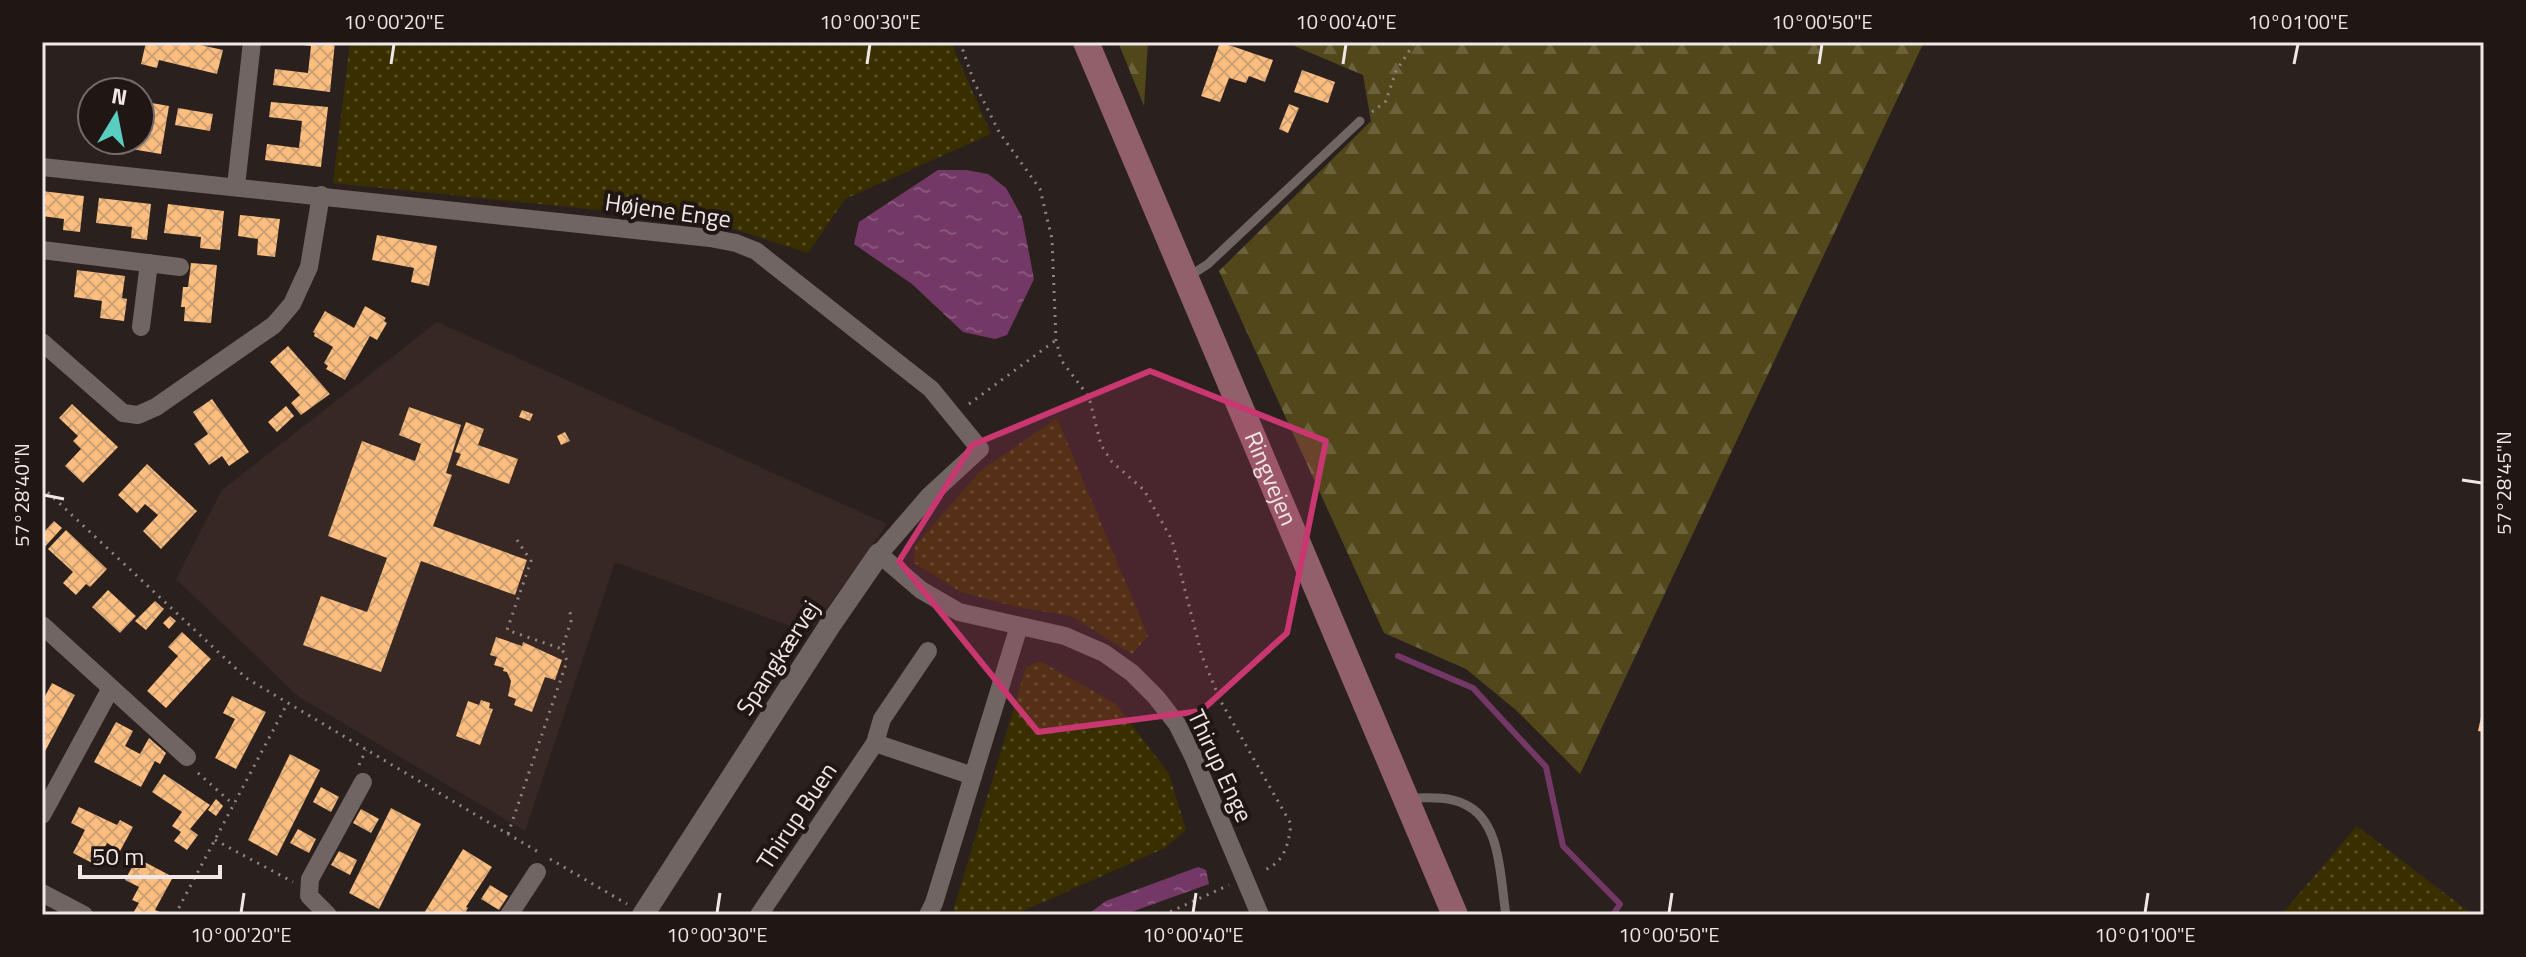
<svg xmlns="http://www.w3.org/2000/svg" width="2526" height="957" viewBox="0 0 2526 957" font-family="'Titillium Web',sans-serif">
  <defs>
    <pattern id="grass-dots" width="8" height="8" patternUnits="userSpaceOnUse" patternTransform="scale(2)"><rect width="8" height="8" fill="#392e00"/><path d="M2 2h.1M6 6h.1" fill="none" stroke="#564c25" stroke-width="1.8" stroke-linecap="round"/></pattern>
    <pattern id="forest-firs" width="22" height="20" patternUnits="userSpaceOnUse" patternTransform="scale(2)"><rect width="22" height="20" fill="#52471b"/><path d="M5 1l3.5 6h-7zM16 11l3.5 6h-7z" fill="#6b623c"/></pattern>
    <pattern id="water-ripples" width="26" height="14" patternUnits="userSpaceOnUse" patternTransform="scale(2)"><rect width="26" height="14" fill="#743867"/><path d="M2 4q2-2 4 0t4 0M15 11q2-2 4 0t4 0" fill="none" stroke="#88557d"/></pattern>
    <pattern id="building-cross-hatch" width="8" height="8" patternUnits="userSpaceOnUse" patternTransform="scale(2)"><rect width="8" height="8" fill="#fcbe80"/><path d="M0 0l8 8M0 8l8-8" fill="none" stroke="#cfa071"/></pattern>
  </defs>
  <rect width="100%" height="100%" fill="#2a211e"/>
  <path fill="#372823" d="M437,322L887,524L809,633L615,562L525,831L299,697L176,579L222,490Z"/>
  <g fill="url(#grass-dots)">
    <path d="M350,42H951L991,134L845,199L808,253L709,221L333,183Z"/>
    <path d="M1057,418L1148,636L1132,654L1071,616L1017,607L961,592L914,563L915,546L980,471Z"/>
    <path d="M1040,661L1116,704L1169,774L1186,830L1165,848L1014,915H952L1026,667Z"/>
    <path d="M2357,826L2473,915H2281Z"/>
  </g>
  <g fill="url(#forest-firs)">
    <path d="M1118,42H1148L1144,106Z"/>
    <path d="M1285,42H1924L1580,774L1516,710L1466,669L1384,633L1219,271L1371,121L1363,75Z"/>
  </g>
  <g fill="url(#water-ripples)">
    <path d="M938,170H966L988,174L1006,188L1022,217L1034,279L1007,335L995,339L963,332L912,284L854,244L859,222Z"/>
    <path d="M1198,867L1206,870L1209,884L1123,915H1087L1106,901Z"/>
  </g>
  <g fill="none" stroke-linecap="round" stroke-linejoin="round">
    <path stroke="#743867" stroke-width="6" d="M1398,656L1473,688L1546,767L1563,846L1620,904L1613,915"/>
  </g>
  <g fill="url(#building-cross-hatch)">
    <path d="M146,42H187L223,50L217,74L159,60L157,68L141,64Z"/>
    <path d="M295,42H335L330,92L273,85L275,69L308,73L311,46L295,44Z"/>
    <path d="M1220,42L1273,60L1265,82L1249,76L1246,83L1229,78L1220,102L1201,96Z"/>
    <path d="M1302,70L1335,82L1328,103L1294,92Z"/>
    <path d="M140,101L169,106L161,154L108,145L109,140H140Z"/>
    <path d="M271,102L328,107L321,167L265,160L267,144L299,148L302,121L269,117Z"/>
    <path d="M1289,104L1299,108L1288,133L1279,129Z"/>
    <path d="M178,108L213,114L210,131L175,125Z"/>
    <path d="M42,191L84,196L80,232L63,230L64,219L42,216Z"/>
    <path d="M99,198L151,204L147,240L131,238L132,227L96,223Z"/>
    <path d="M168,204L224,211L220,250L200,248L201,237L164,233Z"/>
    <path d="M240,215L280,219L275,257L257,255L258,239L238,236Z"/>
    <path d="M377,235L437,246L429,286L411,282L414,268L372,260Z"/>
    <path d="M191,263L217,265L211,323L184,321L185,307H181L183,287H188Z"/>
    <path d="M77,270L125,276L122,298L127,299L124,321L100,318L102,301L74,297Z"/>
    <path d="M365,306L386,318L384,321L387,323L377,340L370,336L345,380L326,369L328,366L324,363L333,347L314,336L315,333L313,332L325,311L354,328Z"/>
    <path d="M288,346L330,394L301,415L291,403L300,395L270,362Z"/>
    <path d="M212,399L249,452L229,466L222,456L209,465L194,444L208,434L193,412Z"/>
    <path d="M72,404L118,447L83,483L65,466L81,449L73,441L78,436L59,418Z"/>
    <path d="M286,406L294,416L277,432L268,422Z"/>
    <path d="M409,407L461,425L446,473L452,475L433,526L527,560L515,595L421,561L381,672L303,645L321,596L367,612L387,558L328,536L362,441L415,461L421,444L399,435Z"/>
    <path d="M522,410L533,414L530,421L519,417Z"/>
    <path d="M466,422L484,429L478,445L518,459L509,484L456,465L461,454L455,452Z"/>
    <path d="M565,432L570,441L561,445L557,436Z"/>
    <path d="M147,464L197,511L161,549L143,531L158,515L145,504L137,513L118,495Z"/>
    <path d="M54,521L62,528L42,550V534Z"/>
    <path d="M66,530L107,569L90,587L86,584L76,595L63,583L73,572L48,549Z"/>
    <path d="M108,590L136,616L120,633L92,607Z"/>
    <path d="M155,601L164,609L146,630L135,621Z"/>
    <path d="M170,616L176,621L169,629L163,623Z"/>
    <path d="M182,632L211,659L166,708L147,691L178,656L168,647Z"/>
    <path d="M496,637L522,646L523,642L562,660L555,680L545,677L532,712L514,705L516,699L508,696L511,681L507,672L503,671L504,668L494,665L497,657L490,655Z"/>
    <path d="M52,683L75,695L42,757V702Z"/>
    <path d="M232,696L266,712L236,769L215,758L235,719L223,713Z"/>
    <path d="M481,700L490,703L489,708L493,709L480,745L456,736L468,701L479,705Z"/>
    <path d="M2483,708H2484V732L2478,731Z"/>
    <path d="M116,722L133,731L125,746L140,754L149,738L166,753L160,764L155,761L141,787L94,762Z"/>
    <path d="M290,754L320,770L277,856L248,840Z"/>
    <path d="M164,774L210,805L190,829L198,835L187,850L174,841L181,832L172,826L182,812L152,792Z"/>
    <path d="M321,787L339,797L331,812L313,802Z"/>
    <path d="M216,799L223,806L216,816L208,810Z"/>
    <path d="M79,807L117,825L120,820L133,827L120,851L107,843L96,865L73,853L85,830L71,823Z"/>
    <path d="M391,808L421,824L379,909L349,893Z"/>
    <path d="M361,809L379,819L371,833L353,823Z"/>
    <path d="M298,829L316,839L309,853L290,843Z"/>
    <path d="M463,849L492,867L466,907L468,908L464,915H423Z"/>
    <path d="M339,851L357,860L350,875L331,865Z"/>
    <path d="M137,858L173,877L155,910L160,912L158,915H132L139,903L132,900L139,887L125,880Z"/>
    <path d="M490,885L508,896L499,910L481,899Z"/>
  </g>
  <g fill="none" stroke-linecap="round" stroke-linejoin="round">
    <g stroke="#8e8683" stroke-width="3" stroke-dasharray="2 6" stroke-linecap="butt">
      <path d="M960,42L974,82L999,132L1040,189L1052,239L1056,340L1061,360L1089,397L1101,445L1112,462L1144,490L1172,540L1202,656L1220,700L1291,824C1288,847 1284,863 1262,871"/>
      <path d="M1372,112L1386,101L1396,71L1415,42"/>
      <path d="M969,404L1056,340"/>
      <path d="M42,487L246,678L540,853"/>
      <path d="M517,540L531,561L507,630L562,649"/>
      <path d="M359,765L366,750"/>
      <path d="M198,773L234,805"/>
      <path d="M508,834L567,661L562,649L571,621L570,611"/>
      <path d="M215,840L293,882"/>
      <path d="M550,859L627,904"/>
      <path d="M175,915L287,704"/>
      <path d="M1163,915L1229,885"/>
    </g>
    <g stroke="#706562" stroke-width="9">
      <path d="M1188,277L1208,264L1360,121"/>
      <path d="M1409,798C1426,798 1448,796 1464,804C1502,820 1500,880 1506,915"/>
    </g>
    <g stroke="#706562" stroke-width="18">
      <path d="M42,167L710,238L736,243L756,251L931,389L980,449L930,495L879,554L921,590L959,612L1065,636L1104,653L1132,673L1156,697L1177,724L1193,756L1260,915"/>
      <path d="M236,186L252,42"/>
      <path d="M42,250L180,267"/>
      <path d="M141,327L149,263"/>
      <path d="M42,342L123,413L138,415L156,407L274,325L292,304L309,267L321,195"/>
      <path d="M42,625L187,757"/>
      <path d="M875,743L882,719L928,651"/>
      <path d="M42,815L111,688"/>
      <path d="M42,893L84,915"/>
      <path d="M328,915L309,896L310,879L363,782"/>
      <path d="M509,915L537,872"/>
      <path d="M759,915L875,743L973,776"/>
      <path d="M928,915L934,903L1019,626"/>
    </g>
    <path stroke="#706562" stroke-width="22" d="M643,915L830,625L879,554"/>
    <path stroke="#91606a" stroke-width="26" id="s1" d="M1086,42L1455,915"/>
  </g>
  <path fill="#c93770" fill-opacity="0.2" stroke="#c93770" stroke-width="6" stroke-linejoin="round" d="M1150,371L1326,441L1287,633L1201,711L1038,732L899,561L972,445Z"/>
  <path fill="none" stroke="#efe8e6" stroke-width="3" d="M391,64L394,44M867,64L870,44M1343,64L1346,44M1819,64L1822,44M2294,64L2298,44M2462,480L2482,483M44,495L64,499M241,913L244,893M717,913L720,893M1193,913L1196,893M1669,913L1672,893M2145,913L2148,893"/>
  <g text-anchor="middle" stroke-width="8" stroke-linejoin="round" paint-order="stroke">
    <g font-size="24" fill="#efe8e6" stroke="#201715">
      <text transform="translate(668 211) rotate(8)" y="8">Højene Enge</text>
      <text dy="8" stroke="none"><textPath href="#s1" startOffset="474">Ringvejen</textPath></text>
      <text transform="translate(778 658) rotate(-57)" y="8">Spangkærvej</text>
      <text transform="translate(1220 766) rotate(65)" y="8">Thirup Enge</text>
      <text transform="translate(797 816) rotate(-56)" y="8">Thirup Buen</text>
    </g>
  </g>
  <rect width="2526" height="957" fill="none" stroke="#201715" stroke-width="88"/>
  <g transform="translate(116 116) rotate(10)"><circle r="38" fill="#201715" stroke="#736b69" stroke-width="2"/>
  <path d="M0-6L14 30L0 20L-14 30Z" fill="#58cec0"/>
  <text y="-12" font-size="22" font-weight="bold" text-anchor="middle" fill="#efe8e6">N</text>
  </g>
  <path d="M80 865v12h140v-12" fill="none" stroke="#efe8e6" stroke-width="4"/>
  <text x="92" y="865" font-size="24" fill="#efe8e6" stroke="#201715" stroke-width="6" paint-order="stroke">50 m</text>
  <rect x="44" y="44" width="2438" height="869" fill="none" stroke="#efe8e6" stroke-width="3"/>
  <g font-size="20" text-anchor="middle" fill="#efe8e6">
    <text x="394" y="29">10°00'20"E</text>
    <text x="870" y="29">10°00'30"E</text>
    <text x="1346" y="29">10°00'40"E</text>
    <text x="1822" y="29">10°00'50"E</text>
    <text x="2298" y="29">10°01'00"E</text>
    <text transform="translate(2504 483) rotate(-90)" y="7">57°28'45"N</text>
    <text transform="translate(22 495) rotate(-90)" y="7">57°28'40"N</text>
    <text x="241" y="942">10°00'20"E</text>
    <text x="717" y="942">10°00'30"E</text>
    <text x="1193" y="942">10°00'40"E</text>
    <text x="1669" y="942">10°00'50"E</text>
    <text x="2145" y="942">10°01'00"E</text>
  </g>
</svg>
